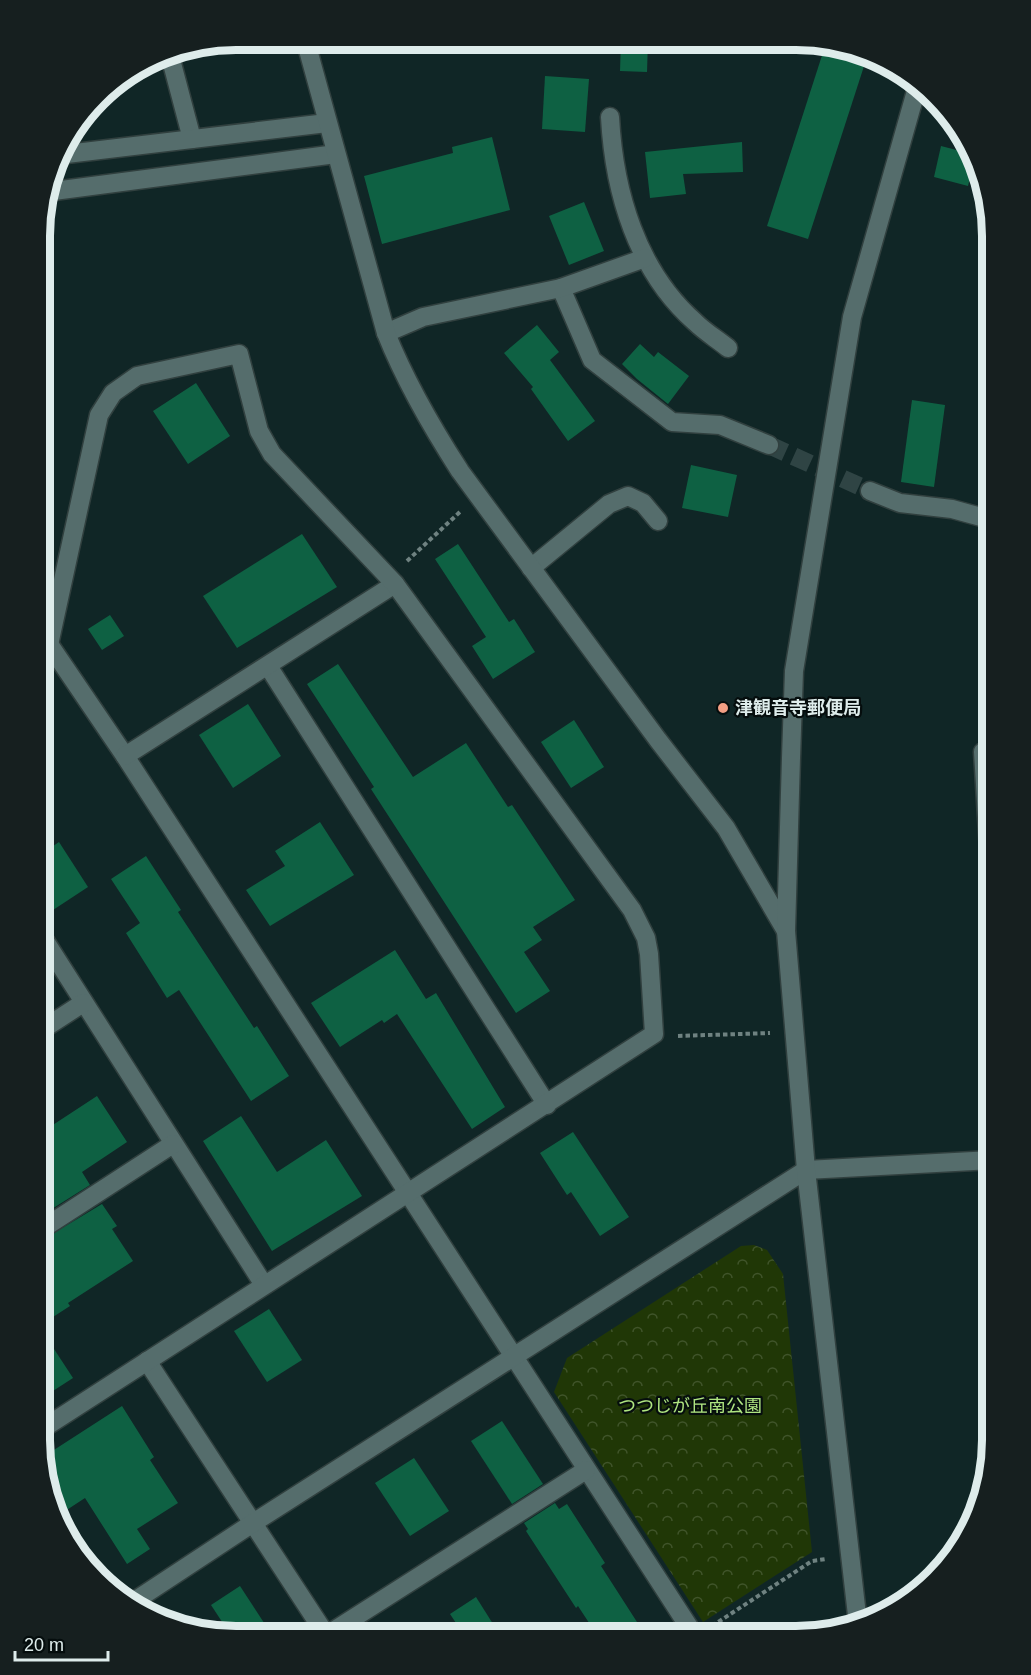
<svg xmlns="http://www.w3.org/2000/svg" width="1031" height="1675" viewBox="0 0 1031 1675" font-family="Helvetica,'Noto Sans JP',sans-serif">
  <defs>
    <pattern id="park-crowns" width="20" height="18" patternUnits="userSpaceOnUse" patternTransform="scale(1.5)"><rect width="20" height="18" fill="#203706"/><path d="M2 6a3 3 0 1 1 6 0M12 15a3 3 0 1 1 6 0" fill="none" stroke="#40542a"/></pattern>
  </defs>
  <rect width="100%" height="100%" fill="#102626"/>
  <path fill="url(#park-crowns)" d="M754,1245L767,1250L783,1274L812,1552L703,1622L554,1392L567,1358L741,1246Z"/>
  <g fill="#0e6143">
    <path d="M621,40H648L647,72L620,71Z"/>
    <path d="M826,43L866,60L808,239L767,226Z"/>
    <path d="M545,76L589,79L585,132L542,129Z"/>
    <path d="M492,137L510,210L382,244L364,176L453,153L452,147Z"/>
    <path d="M742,142L743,172L683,174L686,194L650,198L645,152Z"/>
    <path d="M941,146L972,154L975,158L968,186L934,177Z"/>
    <path d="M584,202L604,251L569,265L549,216Z"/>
    <path d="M537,325L559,352L550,360L595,421L568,441L531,389L533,387L504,353Z"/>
    <path d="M640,344L654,357L658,352L689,376L668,404L637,379L622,364Z"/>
    <path d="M196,383L230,436L188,464L153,411Z"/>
    <path d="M912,400L945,405L934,487L901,482Z"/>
    <path d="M691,465L737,475L728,517L682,508Z"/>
    <path d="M302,534L337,587L237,648L203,596Z"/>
    <path d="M458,544L509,622L514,619L535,652L493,679L472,646L486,637L435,559Z"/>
    <path d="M110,615L124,636L102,650L88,629Z"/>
    <path d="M338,664L413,777L466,743L508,807L512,805L575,900L533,927L542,940L524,952L550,991L516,1013L371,789L374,787L307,684Z"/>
    <path d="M248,704L281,756L233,788L199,735Z"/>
    <path d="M574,720L604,767L571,788L541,742Z"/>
    <path d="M320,822L354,875L270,926L246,890L285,866L275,851Z"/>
    <path d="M59,842L88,887L50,912L40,896V855Z"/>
    <path d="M146,856L181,910L178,912L254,1028L257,1026L289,1076L251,1101L179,990L167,998L126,933L140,923L111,879Z"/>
    <path d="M395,950L426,999L436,993L505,1107L472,1129L397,1014L384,1023L382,1020L340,1047L311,1003Z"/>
    <path d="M97,1096L127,1142L82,1172L90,1185L39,1217V1134Z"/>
    <path d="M241,1116L277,1172L326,1140L362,1196L272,1251L203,1141Z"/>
    <path d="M573,1132L629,1217L600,1236L571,1192L567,1195L540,1153Z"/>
    <path d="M102,1204L117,1226L112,1229L133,1261L68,1303L70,1306L39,1326V1242Z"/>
    <path d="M269,1309L302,1360L267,1382L234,1331Z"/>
    <path d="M39,1326L73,1378L39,1400Z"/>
    <path d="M122,1406L154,1457L150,1460L178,1503L137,1529L150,1549L127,1564L85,1498L56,1517L43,1457Z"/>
    <path d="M502,1421L543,1484L512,1504L471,1441Z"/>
    <path d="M414,1458L449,1511L410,1536L375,1483Z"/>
    <path d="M555,1503L559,1509L567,1504L605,1563L601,1566L646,1636L597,1635L578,1606L576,1608L526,1531L528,1529L524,1523Z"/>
    <path d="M240,1586L272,1635L230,1634L211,1605Z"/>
    <path d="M476,1597L500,1635H464L450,1614Z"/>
  </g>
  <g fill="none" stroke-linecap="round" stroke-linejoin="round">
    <path stroke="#2f4444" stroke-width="18" stroke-dasharray="18 9" stroke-linecap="butt" d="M769,445L870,491"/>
    <g stroke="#31403f" stroke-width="21">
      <g id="street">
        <path d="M169,52L192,139"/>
        <path d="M610,117C614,192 637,271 695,322C705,332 717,339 728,348"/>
        <path d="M58,155L327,123"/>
        <path d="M46,192L336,154"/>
        <path d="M561,288L592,360L672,422L720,425L769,445"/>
        <path d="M386,333L423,317L561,288L645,258"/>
        <path d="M870,491L900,503L952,509L992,520"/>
        <path d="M531,568L609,504L628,496L643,503L658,521"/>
        <path d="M49,644L125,756L689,1627L676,1636"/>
        <path d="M268,666L547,1105"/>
        <path d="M125,756L395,584"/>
        <path d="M992,899L983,752L992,749"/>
        <path d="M40,933L264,1285"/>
        <path d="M40,1031L83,1003"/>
        <path d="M806,1170L992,1160"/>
        <path d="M39,1231L173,1144"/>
        <path d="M147,1361L326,1635"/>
        <path d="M39,1431L654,1034L649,954L646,938L632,910L395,584L272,454L259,431L239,354L137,376L113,393L99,415L40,686"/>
        <path d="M327,1635L586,1470"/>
      </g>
    </g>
    <g stroke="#31403f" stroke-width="21">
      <g id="secondary">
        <path d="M305,39L386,333C406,383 431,426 460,471L658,740L726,828L786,931"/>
        <path d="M133,1602L253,1523L806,1170"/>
        <path d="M858,1624L806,1170L786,931L791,758L794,671L852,317L918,84"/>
      </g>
    </g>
    <g stroke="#6f8281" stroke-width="4" stroke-dasharray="4.5 3" stroke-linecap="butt">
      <path d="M407,561L461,511"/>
      <path d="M678,1036L770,1033"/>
      <path d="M712,1626L812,1561L826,1559"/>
    </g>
    <use href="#street" stroke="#556d6c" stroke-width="18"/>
    <use href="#secondary" stroke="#556d6c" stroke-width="18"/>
  </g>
  <circle fill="#f39f84" stroke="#050d0d" stroke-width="2" cx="723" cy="708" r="6"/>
  <g text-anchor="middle" stroke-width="4.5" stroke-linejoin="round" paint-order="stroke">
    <g font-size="18" font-weight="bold" fill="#deeceb" stroke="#050d0d" text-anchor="start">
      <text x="735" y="714">津観音寺郵便局</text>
    </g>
    <g font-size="18" fill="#afe581" stroke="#050d0d">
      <text x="690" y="1412">つつじが丘南公園</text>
    </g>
  </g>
  <path d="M0 0H1031V1675H0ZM236 50H796A186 186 0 0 1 982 236V1440A186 186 0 0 1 796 1626H236A186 186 0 0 1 50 1440V236A186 186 0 0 1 236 50Z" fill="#161f1f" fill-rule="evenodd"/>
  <path fill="none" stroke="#deeceb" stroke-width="8" d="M236 50H796A186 186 0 0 1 982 236V1440A186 186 0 0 1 796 1626H236A186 186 0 0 1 50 1440V236A186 186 0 0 1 236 50Z"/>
  <path d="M15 1651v9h93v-9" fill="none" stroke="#deeceb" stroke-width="3"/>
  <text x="24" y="1651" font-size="18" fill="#deeceb" stroke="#050d0d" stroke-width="4.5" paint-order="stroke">20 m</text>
</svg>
